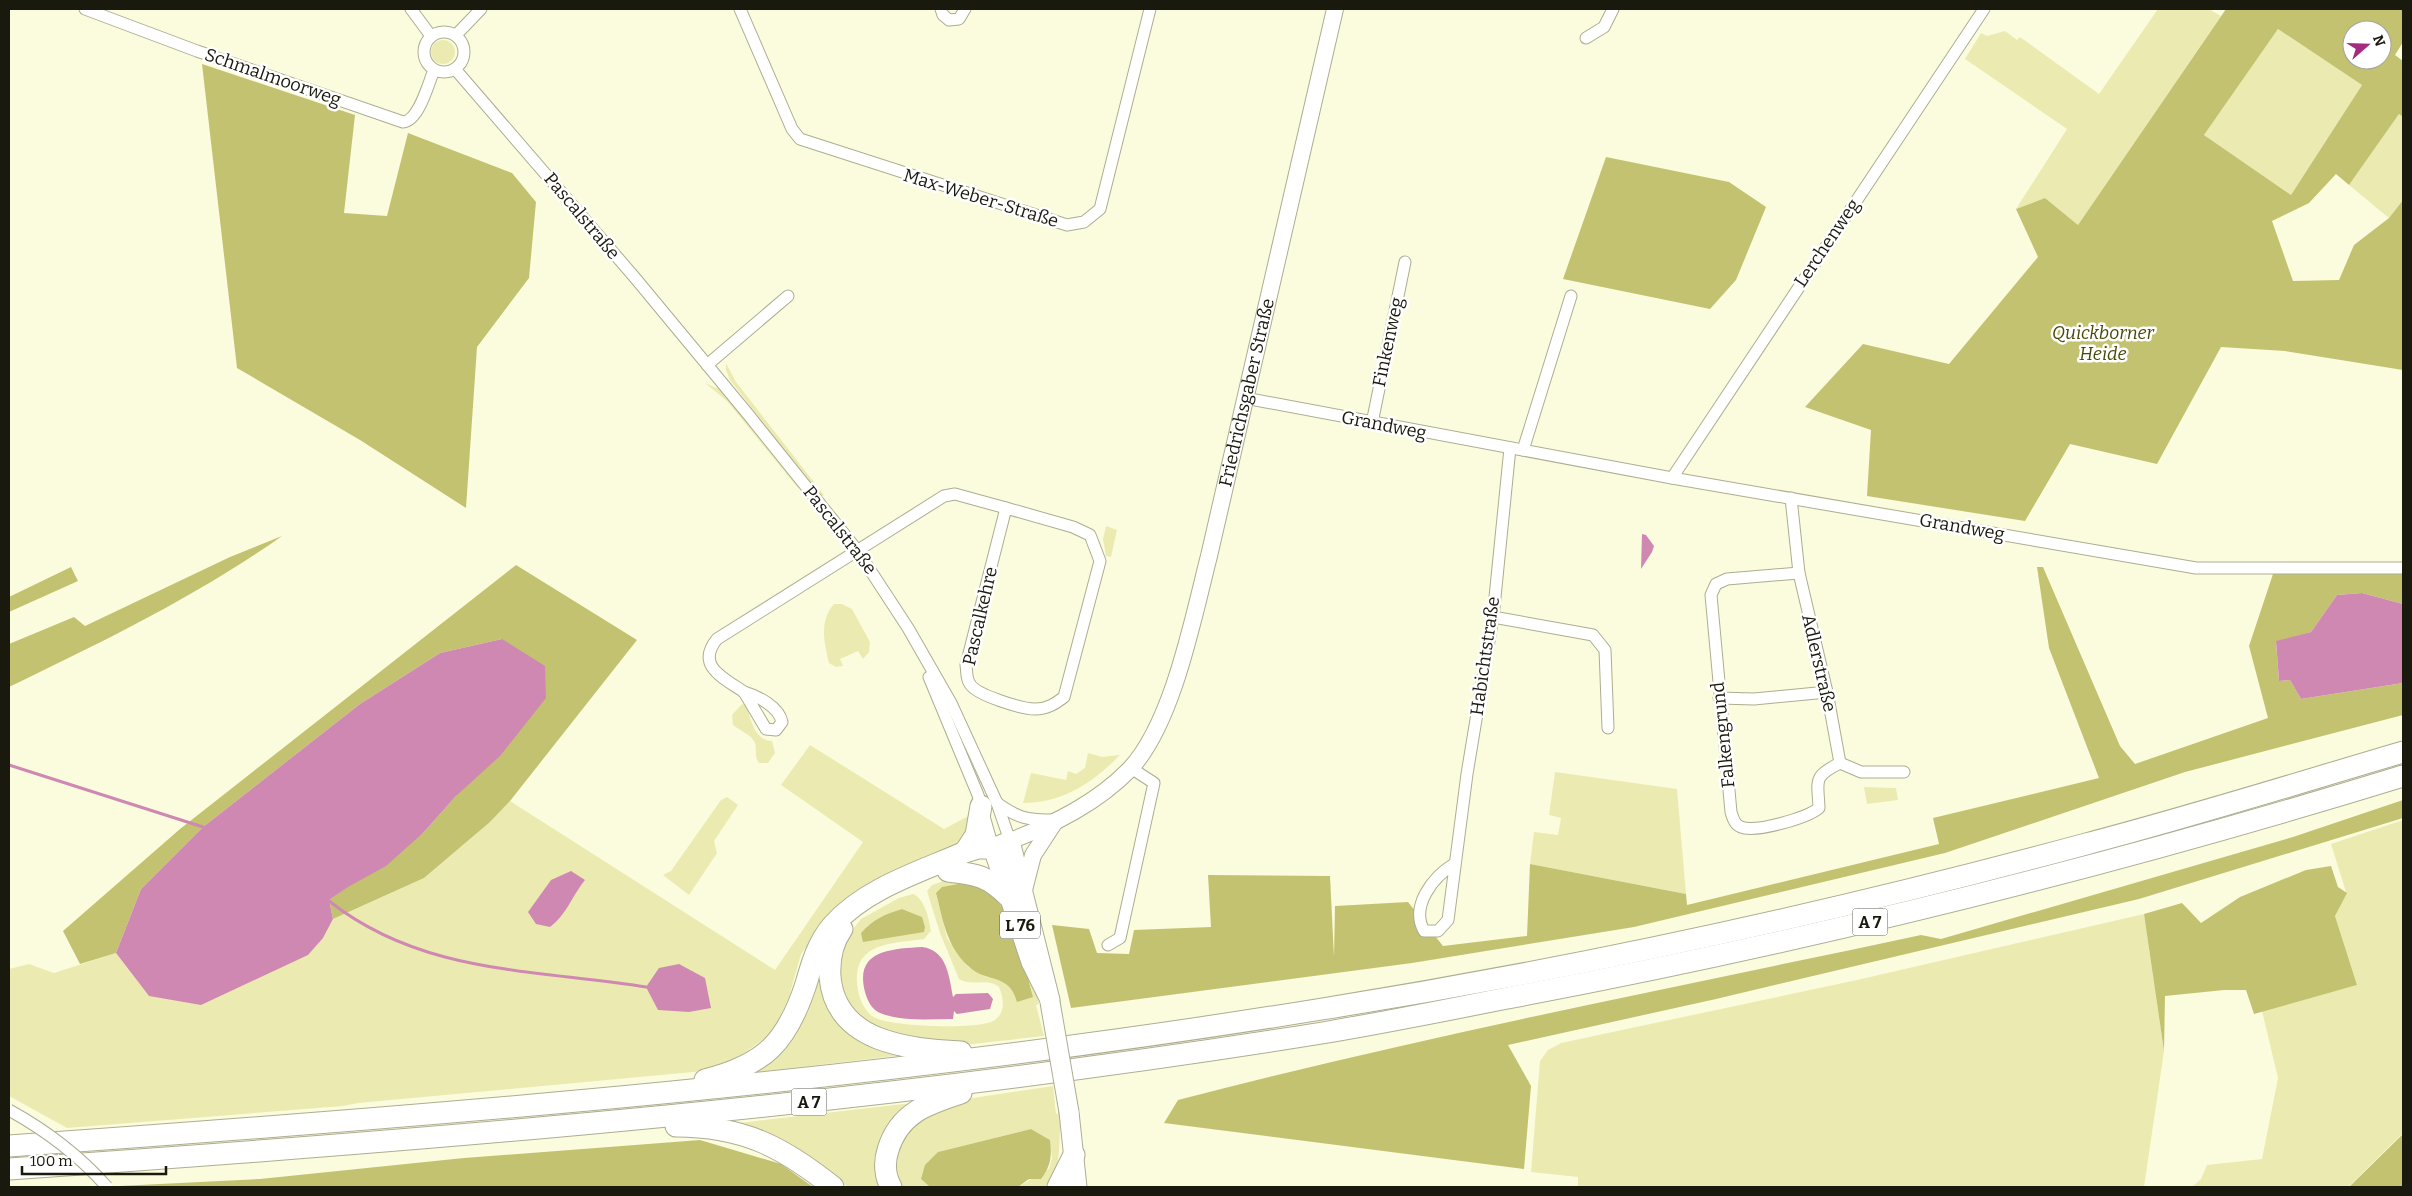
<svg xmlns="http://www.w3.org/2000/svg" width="2412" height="1196" viewBox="0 0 2412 1196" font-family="Bitter,serif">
  <rect width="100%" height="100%" fill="#fbfcde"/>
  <g fill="#ebebb1" fill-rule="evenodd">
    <path d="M2158,9H2209L2221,16L2078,225L2045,198L2016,209L2067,129L1965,59L1981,33L1987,36L2005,31L2017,40L2020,37L2099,94Z"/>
    <path d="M2278,29L2362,85L2291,195L2204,135Z"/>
    <circle cx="443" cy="52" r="12"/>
    <path d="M2399,114L2403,117V200L2389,218L2349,185Z"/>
    <path d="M726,363L736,382L824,495L821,497L730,380L726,370Z"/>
    <path d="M705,383L721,390L801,486L798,488L727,401Z"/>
    <path d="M1106,526L1117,530L1111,557L1106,556L1103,539Z"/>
    <path d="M834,604H842L852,609L870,642L869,652L863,659L858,651L840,659L843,666L836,667L829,663C824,642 819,621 834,604Z"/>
    <path d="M742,704L746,705C751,719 754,740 772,741L775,753L768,763H759C754,756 757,750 755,743C752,735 739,730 733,725L732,715Z"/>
    <path d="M810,745L944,829L974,813L968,834L950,848L837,907L801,954L789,997L773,1032L739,1057L704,1071L358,1103L343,1106L67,1128L9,1096V969L29,964L54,973L116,953L149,996L323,938L333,919L424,878L490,822L510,801L775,970L863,842L781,785ZM551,880H584L576,891L528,912Z"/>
    <path d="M1088,753L1102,757L1120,755C1094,782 1063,803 1023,803L1031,773L1066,780L1068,771L1076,774L1085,768Z"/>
    <path d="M1555,772L1677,789L1686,894L1530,864L1534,832L1558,835L1561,818L1549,815Z"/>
    <path d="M1864,787L1896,788L1898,800L1867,804Z"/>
    <path d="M727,797L738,805L714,841L717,853L689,895L663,875L671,871L721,800Z"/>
    <path d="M2403,820V1133L2348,1187H2192L2201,1179L2207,1165L2262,1159L2278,1078L2262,1011L2357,985L2335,916L2346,892L2331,844Z"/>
    <path d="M947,880L995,891L1020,936L1037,997L1039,1004L1036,1005L1044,1036L945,1047L876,1029L848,1005L838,979L843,942L861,919L899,898L913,894C925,899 929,919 931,931L924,939C899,943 860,941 857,974C856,989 860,1006 872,1016C886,1027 977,1030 993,1021C1006,1014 1004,999 999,987C987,977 972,987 959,979L940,933L927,891L932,885ZM936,893L1033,997L1014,990L1008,983L987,977L968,967L947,938ZM902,909L922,917L861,933C872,920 885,914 902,909Z"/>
    <path d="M2144,914L2164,1051L2144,1187H1578V1177L1531,1172L1540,1061L1548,1050L1561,1043L1857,980Z"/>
    <path d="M817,964L830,1003L912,1054L750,1073Z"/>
    <path d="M1053,1086L1056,1114L1060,1113C1060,1139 1060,1162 1052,1187H1018L1049,1169L1052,1158L1050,1140L1031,1129L938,1152L921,1179L930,1187H899L894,1155L914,1121L966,1099Z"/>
    <path d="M921,1102L892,1123L884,1187H848L787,1142L739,1123Z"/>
  </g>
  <g fill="#c3c271" fill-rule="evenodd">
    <path d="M2226,9H2403V42L2395,55L2403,61V117L2399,114L2349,185L2336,174L2309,203L2272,221L2293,281L2339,280L2354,245L2389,218L2403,200V370L2285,351L2221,347L2157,464L2070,444L2025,521L1867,496L1871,430L1805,407L1863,344L1949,364L2038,257L2016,209L2045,198L2078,225ZM2278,29L2362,85L2291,195L2204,135ZM2352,30H2382V60H2352Z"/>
    <path d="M202,64L355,115L344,213L387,216L408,133L512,173L536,202L529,278L477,347L466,508L360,440L237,368Z"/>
    <path d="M1606,157L1729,182L1766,207L1736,280L1710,309L1563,279Z"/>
    <path d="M282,536C197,596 102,642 9,687V644L74,617L85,626L230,557Z"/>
    <path d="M516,565L637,640L510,801L490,822L424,878L333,919L329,900L424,832L456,796L502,639L440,653L360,704L203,827L141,889L116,953L80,964L63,931L180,829Z"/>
    <path d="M71,567L78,581L9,612V597Z"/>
    <path d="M2037,567H2043L2120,746L2135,764L2268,718L2249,646L2273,574L2403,573V604L2362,593L2337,595L2311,632L2276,642L2279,681L2290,680L2301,699L2403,683V715L2185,772L1945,853L1634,927L1412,963L1071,1008L1052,925L1089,929L1097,953L1129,954L1134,930L1211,927L1208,875L1330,876L1334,957L1335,906L1408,902L1443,946L1527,936L1530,864L1686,894L1687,905L1939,844L1933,818L2099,778L2049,648Z"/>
    <path d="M2403,800V818L2139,899L1716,999L1508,1045L1531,1086L1524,1169L1164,1123L1178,1100C1423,1036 1673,988 1921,935L1941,939L2293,837Z"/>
    <path d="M2331,866L2338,887L2347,893L2335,916L2357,985L2254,1014L2246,990H2224L2165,996L2164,1051L2144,914L2182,903L2201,923L2240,897L2306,870Z"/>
    <path d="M964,883C971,885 981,887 987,891C1017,914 1023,963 1033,997L1017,1002C1009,972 987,984 968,966C946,945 943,920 936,893L942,887Z"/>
    <path d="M902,909L922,917L925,927L924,932L863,942L861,933C872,920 885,914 902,909Z"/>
    <path d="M1031,1129L1050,1140C1052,1156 1051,1166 1041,1179H1029L1018,1187H930L921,1179L925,1165L938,1152Z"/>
    <path d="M2403,1134V1187H2349Z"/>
    <path d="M700,1140L781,1164L813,1187L119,1186L260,1179L464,1158Z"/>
  </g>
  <g fill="#cf88b2">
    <path d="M1642,534L1646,535L1654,546L1652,552L1641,569Z"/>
    <path d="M2362,593L2403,604V683L2301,699L2290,680L2279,681L2276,641L2311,632L2337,595Z"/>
    <path d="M502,639L545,666L546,698L500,756L456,796L424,832L386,866L348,887L329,900L333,919L323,938L308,955L201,1005L149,996L116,953L141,889L203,827L360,704L440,653Z"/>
    <path d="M571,871L585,880C572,896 567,914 550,927L536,924L528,912L551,880Z"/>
    <path d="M922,947C947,950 949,976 953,997L956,994L988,993L993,999L990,1009L957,1014L954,1011L953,1019C929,1019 903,1022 880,1013C872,1010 867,1000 865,992C854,950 891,949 922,947Z"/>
    <path d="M679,964L705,978L711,1008L689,1012L658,1010L646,987L659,968Z"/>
  </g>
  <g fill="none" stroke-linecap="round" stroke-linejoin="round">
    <g stroke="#cf88b2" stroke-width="3">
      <path d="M9,765L203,827"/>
      <path d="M329,901C423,975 534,969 646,987"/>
    </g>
    <g stroke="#adad91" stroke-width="13">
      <g id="street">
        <path d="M85,9L197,51L403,122C419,121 428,84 434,70"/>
        <path d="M411,9L431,36"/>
        <path d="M740,9L792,129L800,139L1067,225L1084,222L1100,209L1150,9"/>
        <path d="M941,9L943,15L949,20L959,19L965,9"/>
        <circle cx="444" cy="52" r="20"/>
        <path d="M456,35L481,9"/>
        <path d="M1586,38L1604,27L1613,9"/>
        <path d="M455,69L636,279L747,413L857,550L908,628L951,703L997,803L1010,841"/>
        <path d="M707,365L788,296"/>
        <path d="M1245,398L1672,478L2196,568H2403"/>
        <path d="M1372,423L1405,262"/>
        <path d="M1523,450L1571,296"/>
        <path d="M1672,478L1984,9"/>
        <path d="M1791,498L1799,573L1827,692L1840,763L1861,772H1904"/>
        <path d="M1006,508L1073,527L1090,535L1100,561L1064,697C1055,704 1047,709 1035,709C1022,709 976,695 970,684C966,679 967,671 966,665Z"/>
        <path d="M1799,573L1727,579L1716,584L1711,595L1731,812C1733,818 1734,824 1741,827C1755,833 1807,818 1819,808C1818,780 1812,777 1840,763"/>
        <path d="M1493,617L1593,635L1605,650L1608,728"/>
        <path d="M929,677L978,795L993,848"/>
        <path d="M744,692C724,678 695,666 717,639L944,496L955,494L1006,508"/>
        <path d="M744,692C758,696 779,707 782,722L776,730L766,729Z"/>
        <path d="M1719,698L1754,699L1827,692"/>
        <path d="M997,803C1019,819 1028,820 1055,820"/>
        <path d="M1454,864C1433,877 1410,906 1424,931H1438L1448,920L1467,774L1493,617L1510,448"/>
        <path d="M1108,945L1120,938L1154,783L1131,768"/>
      </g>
    </g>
    <g stroke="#adad91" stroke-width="18">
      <g id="secondary">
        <path id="s1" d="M1010,841C1054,824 1097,803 1130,769C1173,723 1193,618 1209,556L1335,9"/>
        <path d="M1024,890L1033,855L1054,823"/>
      </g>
    </g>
    <g stroke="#adad91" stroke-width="21">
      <g id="primary">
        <path d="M1050,1000L1031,962L993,848L1010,841L1050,1000V1002"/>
        <path d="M1069,1112L1077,1187"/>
      </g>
    </g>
    <g stroke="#adad91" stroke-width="23">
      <g id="highway">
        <path d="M965,852L976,835L981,806"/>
        <path d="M948,871C976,874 988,876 1008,896"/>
        <path d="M842,929C832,943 829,960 830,977C836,1043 908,1049 961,1052"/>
        <path d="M705,1080C765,1065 787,1042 806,984C812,963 818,942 833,925C866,888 920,872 965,852L978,848H993"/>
        <path d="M676,1126C743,1126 783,1147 833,1187"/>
        <path d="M9,1146C448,1115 887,1080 1322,1009C1579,968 1835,912 2086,844C2193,816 2298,783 2403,752"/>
        <path d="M9,1169C448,1139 887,1103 1322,1033C1382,1023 1442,1011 1502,999C1807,942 2107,867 2403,776"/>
        <path d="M891,1187C885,1176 884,1162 888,1150C899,1113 927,1104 961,1093"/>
        <path d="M1058,1187L1074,1155"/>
      </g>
    </g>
    <use href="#street" stroke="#fff" stroke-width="11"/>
    <use href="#secondary" stroke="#fff" stroke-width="16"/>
    <use href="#primary" stroke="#fff" stroke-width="19"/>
    <use href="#highway" stroke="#fff" stroke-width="21"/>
    <g stroke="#adad91" stroke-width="13" stroke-linecap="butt">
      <path id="street-bridge" d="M9,1110C47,1131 78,1154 107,1187"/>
    </g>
    <g stroke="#adad91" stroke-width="21" stroke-linecap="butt">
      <path id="primary-bridge" d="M1050,1002L1069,1112"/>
    </g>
    <use href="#street-bridge" stroke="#fff" stroke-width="11"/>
    <use href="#primary-bridge" stroke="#fff" stroke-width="19"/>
  </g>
  <g text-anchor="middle" stroke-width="5" stroke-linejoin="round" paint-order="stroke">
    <g fill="#fff" stroke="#5e5e56" stroke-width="1">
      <rect x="1852.5" y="908.5" width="35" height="27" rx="4"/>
      <rect x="1000" y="911.5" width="40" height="27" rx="4"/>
      <rect x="791.5" y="1088.5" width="35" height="27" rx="4"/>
    </g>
    <g font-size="16" font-weight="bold" fill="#19190e">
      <text x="1870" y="928">A 7</text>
      <text x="1020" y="931">L 76</text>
      <text x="809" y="1108">A 7</text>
    </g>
    <g font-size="18" fill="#19190e" stroke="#fff">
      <text transform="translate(273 77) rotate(19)" y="6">Schmalmoorweg</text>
      <text transform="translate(981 198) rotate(17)" y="6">Max-Weber-Straße</text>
      <text transform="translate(582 216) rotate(50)" y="6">Pascalstraße</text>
      <text transform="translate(1827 243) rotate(-56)" y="6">Lerchenweg</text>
      <text transform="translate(1388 342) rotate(-78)" y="6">Finkenweg</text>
      <text dy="6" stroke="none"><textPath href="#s1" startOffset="538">Friedrichsgaber Straße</textPath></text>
      <text transform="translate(1384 425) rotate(11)" y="6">Grandweg</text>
      <text transform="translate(1962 527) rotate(10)" y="6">Grandweg</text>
      <text transform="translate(840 530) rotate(52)" y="6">Pascalstraße</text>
      <text transform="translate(980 616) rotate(-77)" y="6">Pascalkehre</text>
      <text transform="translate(1485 656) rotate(-82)" y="6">Habichtstraße</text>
      <text transform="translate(1819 663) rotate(77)" y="6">Adlerstraße</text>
      <text transform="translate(1723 735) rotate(-96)" y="6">Falkengrund</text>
    </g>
    <g font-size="18" font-style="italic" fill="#4a4808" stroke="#fff">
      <text x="2103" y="339">Quickborner<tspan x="2103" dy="21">Heide</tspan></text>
    </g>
  </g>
  <rect width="2412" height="1196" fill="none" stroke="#19190e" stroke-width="20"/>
  <g transform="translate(2367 45) rotate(70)"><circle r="24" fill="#ffffff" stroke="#a3a39f"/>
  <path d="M0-4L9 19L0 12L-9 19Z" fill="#a62b7f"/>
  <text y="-8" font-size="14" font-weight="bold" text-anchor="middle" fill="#19190e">N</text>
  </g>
  <path d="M22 1166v8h144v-8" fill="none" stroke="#19190e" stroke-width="2.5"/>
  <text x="30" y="1166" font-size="15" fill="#19190e" stroke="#ffffff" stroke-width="4" paint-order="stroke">100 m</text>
</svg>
